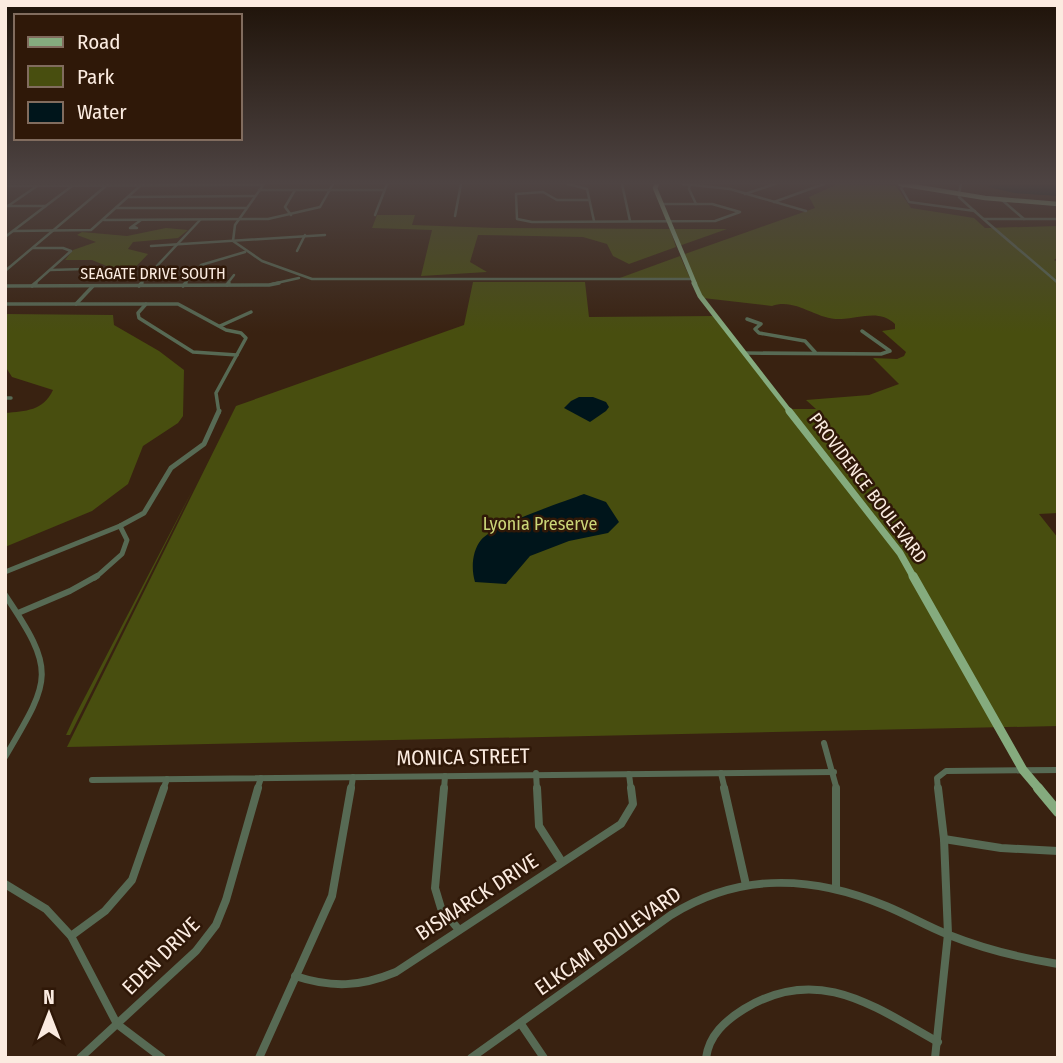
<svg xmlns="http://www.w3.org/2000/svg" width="1063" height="1063" viewBox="0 0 1063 1063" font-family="'Fira Sans Condensed',sans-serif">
  <rect width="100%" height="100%" fill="#392211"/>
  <g fill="#484e0f">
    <path d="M838,184L896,186L911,208L974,218L985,228L1058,226V257L1054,260L1058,262V513L1039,514L1058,538V726L67,747L236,406L464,325L473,282H585L589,317L714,316L785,409H816L806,400L869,395L899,384L873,358L897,359L904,356L906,352L882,331L895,329V324C880,309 860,318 842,319C817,321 796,297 772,306L703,298L682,255L815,208L809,197Z"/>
    <path d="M377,215H415L412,225L496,228L670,229L676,247L629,264L613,256L607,244L583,237L478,235L470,262L487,272L421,276L432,230L372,228Z"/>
    <path d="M166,228L188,230L178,238L133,242L128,249L148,254C135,268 123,281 103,275L109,267L92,260H65L73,250L96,242L77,235L82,232L127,236Z"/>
    <path d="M673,229H727L679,246Z"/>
    <path d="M680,256L690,278L617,279Z"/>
    <path d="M5,314L113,315L114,325L159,351L184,370L183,416L178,423L143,446L128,484L92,511L5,547V413C26,411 43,411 53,390L12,377L5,366Z"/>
    <path d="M193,489L70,735H66L74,718Z"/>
  </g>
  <g fill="#00151b">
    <path d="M991,184H1058V196L1014,193L989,187Z"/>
    <path d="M579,397H593L606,402L609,407L606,411L590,422L564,408L571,401Z"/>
    <path d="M584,494L606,502L619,522L608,533L569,541L530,556L506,584L475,582C471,569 472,551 481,540C493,525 563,502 584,494Z"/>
  </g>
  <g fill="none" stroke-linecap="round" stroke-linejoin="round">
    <g stroke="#576a54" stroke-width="2.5">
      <path d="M264,184L235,225L233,241L262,261L312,279H692"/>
      <path d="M568,184L587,189L594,221"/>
      <path d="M622,184L630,221"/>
      <path d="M683,184L730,189L806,211"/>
      <path d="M908,184L901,188L909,202L975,211"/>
      <path d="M690,185L689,189L696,204"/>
      <path d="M5,186L263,185"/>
      <path d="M259,190H384"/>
      <path d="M959,193L961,184"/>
      <path d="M745,194L775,184"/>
      <path d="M960,195L959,197C991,227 1025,254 1058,283"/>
      <path d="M129,197L255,196"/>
      <path d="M588,200H557L543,192L516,194L517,219L532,222L715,221L740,212L712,204H662"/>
      <path d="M1002,200L1024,219"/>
      <path d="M774,202L824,184"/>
      <path d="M5,206H46"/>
      <path d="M8,206L37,186"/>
      <path d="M116,208H247"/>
      <path d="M291,215L285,207L295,190"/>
      <path d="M375,215L387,184"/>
      <path d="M455,216L461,184"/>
      <path d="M984,219H1058"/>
      <path d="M104,220L268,219L320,207L333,184"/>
      <path d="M135,227L137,228H130L141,220"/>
      <path d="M13,231L91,230L140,186"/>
      <path d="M5,237L72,186"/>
      <path d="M151,246L325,235"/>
      <path d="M33,248H63L71,251L34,284"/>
      <path d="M297,251L305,235"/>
      <path d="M50,270L84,269"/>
      <path d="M5,271L107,185"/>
      <path d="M140,284L200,220"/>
      <path d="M184,284L201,265L245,252"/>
      <path d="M227,284L234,275"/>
      <path d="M272,284L299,278"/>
    </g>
    <g stroke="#576a54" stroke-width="3.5">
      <path d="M227,285L229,283"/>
      <path d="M5,286L269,285L279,283"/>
      <path d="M32,286L36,283"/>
      <path d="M139,286L142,283"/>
      <path d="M183,286L186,283"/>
      <path d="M5,304H178L226,330L241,333L246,338L216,393L219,413"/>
      <path d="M76,304L93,286"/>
      <path d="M146,304L138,313L139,318L193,352L237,355"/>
      <path d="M747,319L761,324L755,329L759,333L805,341L815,352"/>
      <path d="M220,326L251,312"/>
      <path d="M745,353L881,354L890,351L862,331"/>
      <path d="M5,398H11"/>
    </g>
    <g stroke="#576a54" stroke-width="5">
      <path d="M5,572L120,526L144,513L171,468L204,444L219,411"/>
      <path d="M95,578L122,554L127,540L120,526"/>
    </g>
    <g stroke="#576a54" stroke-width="6">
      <path d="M5,595C57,672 51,679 5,757"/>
      <path d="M18,613L70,591L97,576"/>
      <path d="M824,743L837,790"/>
      <path d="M536,773L537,790"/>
      <path d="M721,773L725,790"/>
      <path d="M629,774L631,790"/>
      <path d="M92,780L834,772"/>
      <path d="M163,790L167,779"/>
      <path d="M257,790L261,778"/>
      <path d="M351,790L353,777"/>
      <path d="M444,790L445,776"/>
      <path d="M938,790L937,778L946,771L1058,770"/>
    </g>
    <g stroke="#576a54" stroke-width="8">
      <path d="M444,788L435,888L441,908L459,930"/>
      <path d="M537,788L539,826L562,862"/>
      <path d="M724,788L746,885"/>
      <path d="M944,839L1001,848L1058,851"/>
      <path d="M5,884L46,909L71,936L117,1024L162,1058"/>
      <path d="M836,888V788"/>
      <path d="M71,936L105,911L132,880L164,788"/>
      <path d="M295,976C332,988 360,987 396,972L621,824L633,804L631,788"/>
      <path d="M521,1024L544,1058"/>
      <path d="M80,1058L196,951L216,925L226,900L258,788"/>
      <path d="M259,1058L332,896L351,788"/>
      <path d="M471,1058L671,915C740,872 812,875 886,906C908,915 928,927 949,935C984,949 1021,958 1058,964"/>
      <path d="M706,1058C709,1035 725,1021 744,1009C817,964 872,1005 938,1042"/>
      <path d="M935,1058L948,934L944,839L938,788"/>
    </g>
    <g stroke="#85ab7e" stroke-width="4.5">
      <path d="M657,184L655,188L695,284"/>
      <path d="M900,184L985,198L1058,204"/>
    </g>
    <path stroke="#85ab7e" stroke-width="5" d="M694,283L700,296L791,413"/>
    <path stroke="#85ab7e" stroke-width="7" d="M789,411L900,553L914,578"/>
    <path stroke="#85ab7e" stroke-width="9" d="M913,576L1023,770L1040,790"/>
    <path stroke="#85ab7e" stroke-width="10" d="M1038,788L1058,812"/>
  </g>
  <linearGradient id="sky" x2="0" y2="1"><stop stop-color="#1f1309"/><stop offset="0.55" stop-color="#4e4443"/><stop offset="1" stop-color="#4e4443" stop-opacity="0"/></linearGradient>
  <rect width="1063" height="333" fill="url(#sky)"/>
  <g text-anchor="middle" stroke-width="5" stroke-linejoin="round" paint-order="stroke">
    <g font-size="16" fill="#fbebe0" stroke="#2f1808">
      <text x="153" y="279">SEAGATE DRIVE SOUTH</text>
    </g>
    <g font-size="18" fill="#fbebe0" stroke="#2f1808">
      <text transform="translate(868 488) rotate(53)" y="6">PROVIDENCE BOULEVARD</text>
    </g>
    <g font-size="18" fill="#cbd678" stroke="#2f1808">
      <text x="540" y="530">Lyonia Preserve</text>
    </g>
    <g font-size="21" fill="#fbebe0" stroke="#2f1808">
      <text transform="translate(463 757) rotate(-1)" y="7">MONICA STREET</text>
      <text transform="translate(477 897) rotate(-33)" y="7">BISMARCK DRIVE</text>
      <text transform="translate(608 941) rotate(-35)" y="7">ELKCAM BOULEVARD</text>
      <text transform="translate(161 956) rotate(-45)" y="7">EDEN DRIVE</text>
    </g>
  </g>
  <rect width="1063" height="1063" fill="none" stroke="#fbebe0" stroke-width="14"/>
  <rect x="14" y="14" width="228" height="126" fill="#2f1808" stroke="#816c5e" stroke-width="2"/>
  <rect x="28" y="37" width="35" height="10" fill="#85ab7e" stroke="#816c5e" stroke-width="2"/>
  <text x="77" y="49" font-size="21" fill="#fbebe0">Road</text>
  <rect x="28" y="66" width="35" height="21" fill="#484e0f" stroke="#816c5e" stroke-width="2"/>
  <text x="77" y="84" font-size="21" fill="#fbebe0">Park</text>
  <rect x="28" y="102" width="35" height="21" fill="#00151b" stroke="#816c5e" stroke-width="2"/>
  <text x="77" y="119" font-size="21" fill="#fbebe0">Water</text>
  <g transform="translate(49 1014)" stroke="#2f1808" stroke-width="5" paint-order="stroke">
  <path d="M0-5L12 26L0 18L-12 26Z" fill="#fbebe0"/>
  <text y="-10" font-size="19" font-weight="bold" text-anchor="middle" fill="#fbebe0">N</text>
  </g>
</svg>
